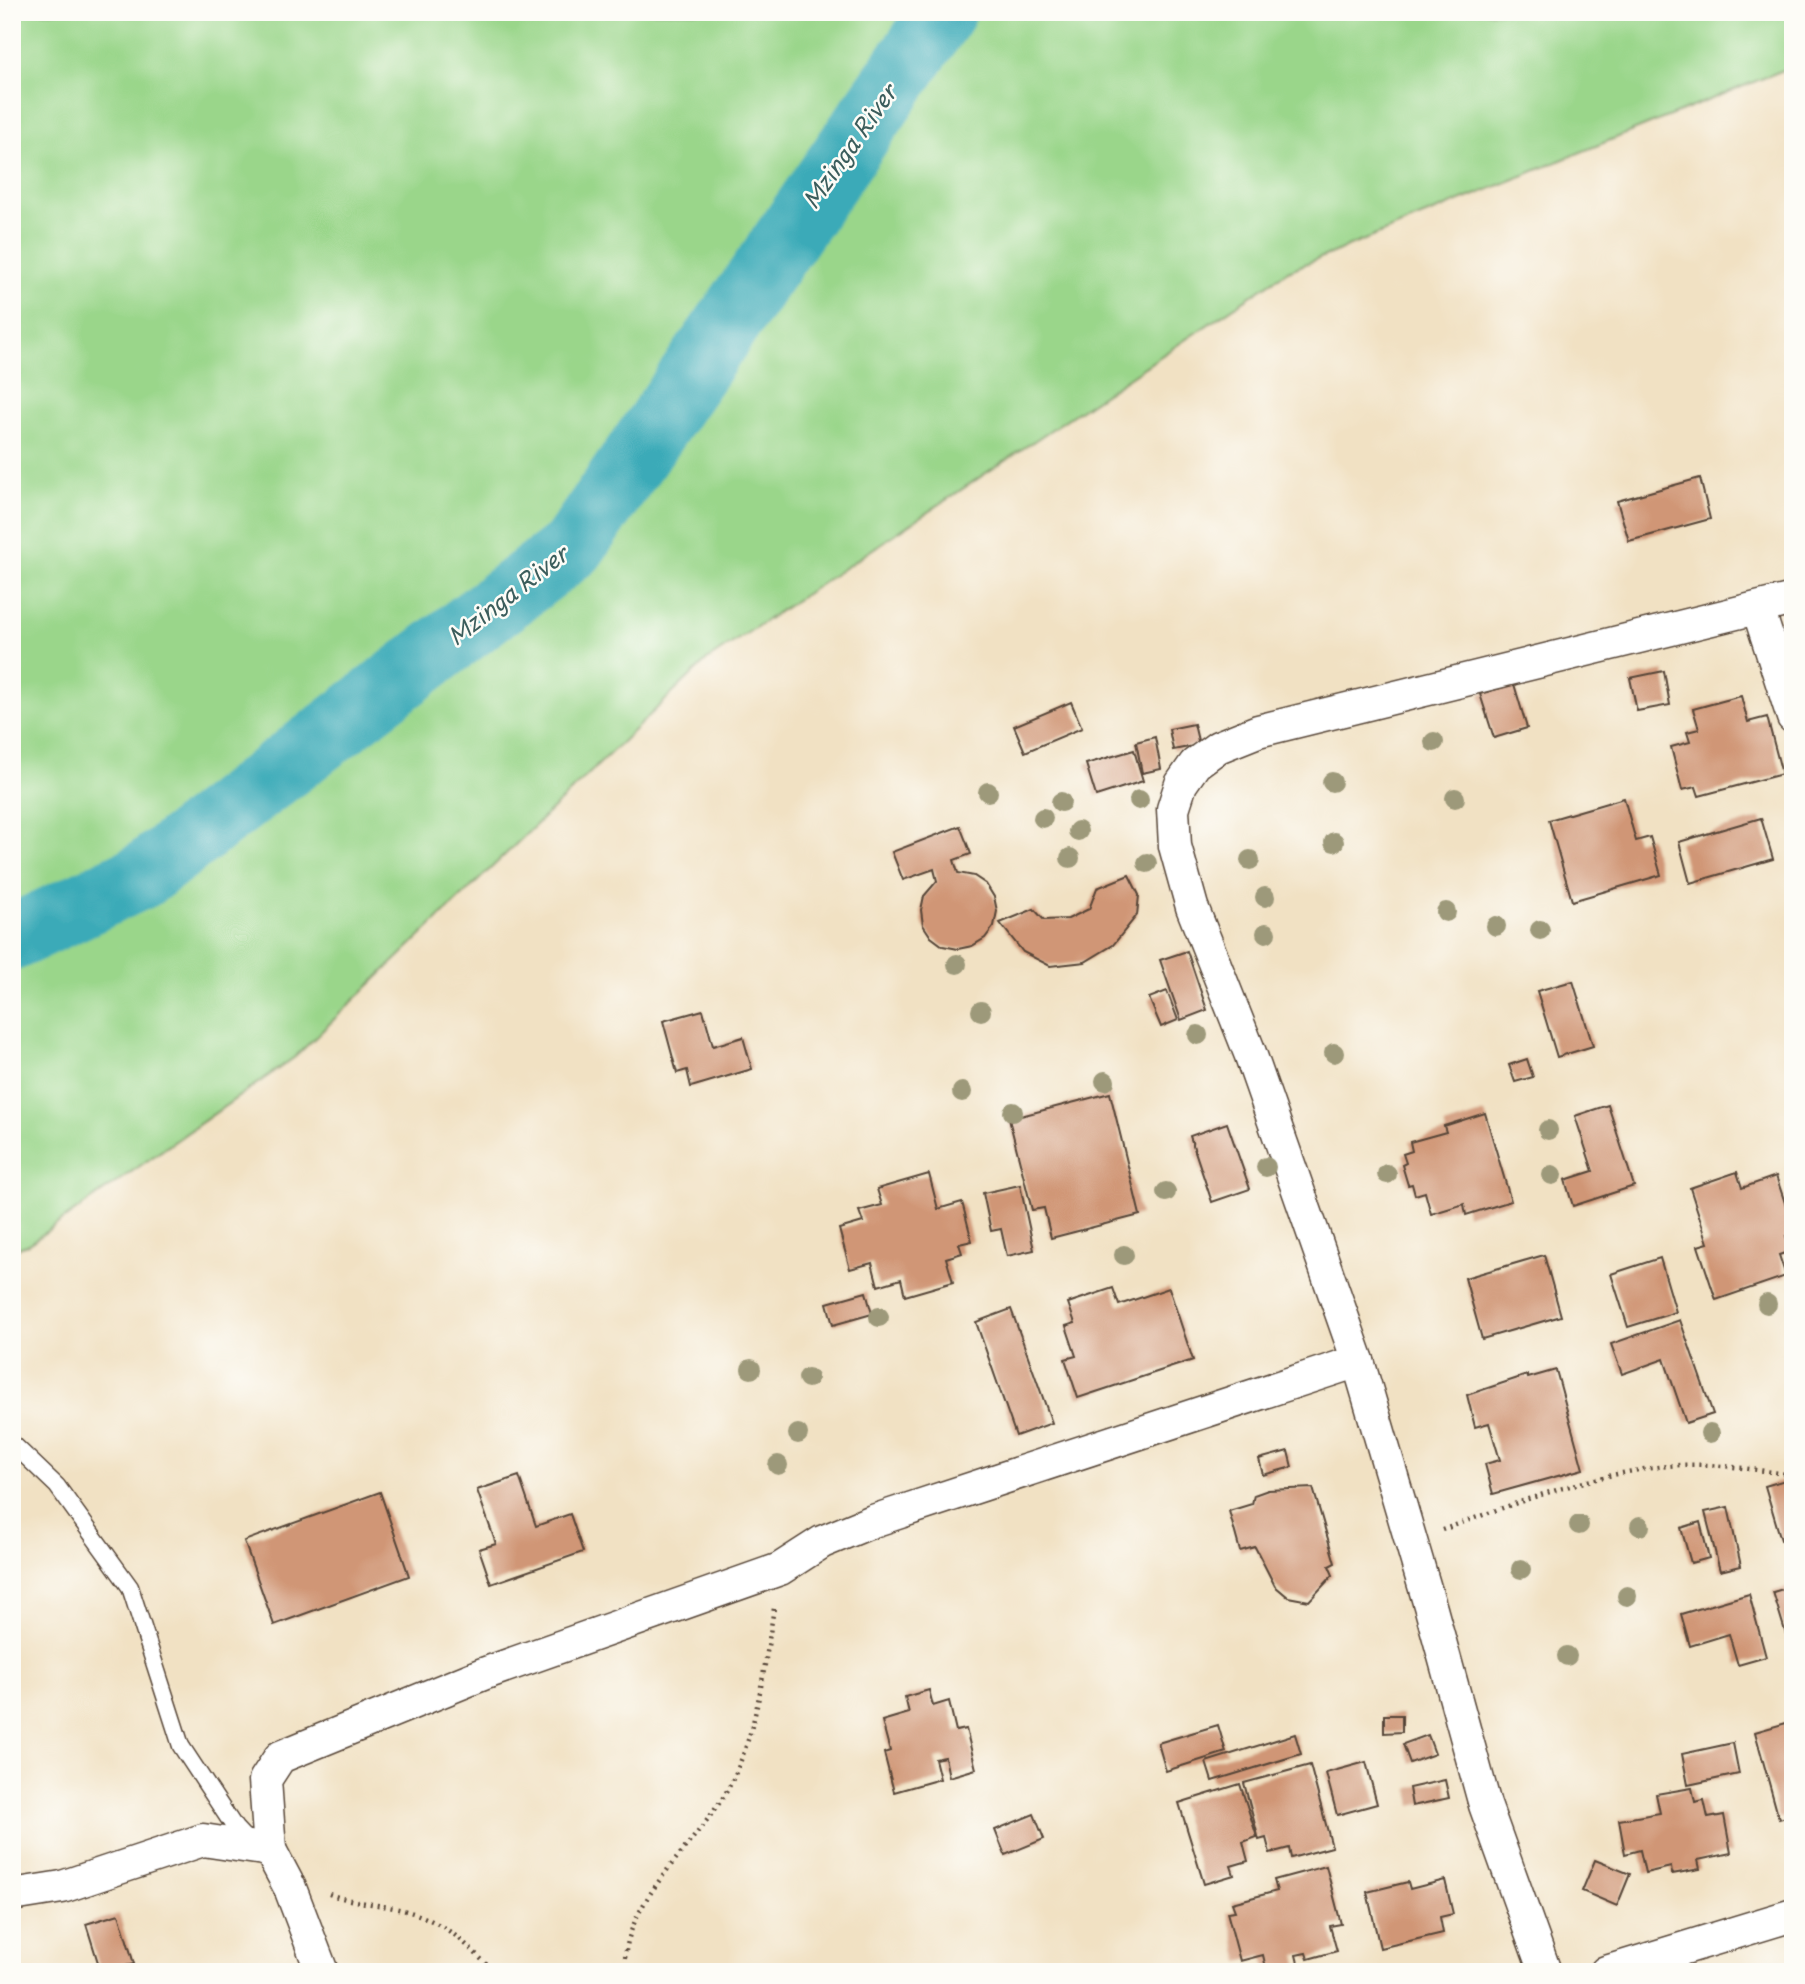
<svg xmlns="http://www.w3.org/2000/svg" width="1805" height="1984" viewBox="0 0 1805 1984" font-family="'Playpen Sans',sans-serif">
  <rect width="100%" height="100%" fill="#fdfcf7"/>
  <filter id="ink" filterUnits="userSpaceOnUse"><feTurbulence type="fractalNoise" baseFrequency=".0143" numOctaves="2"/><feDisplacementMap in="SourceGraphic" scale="14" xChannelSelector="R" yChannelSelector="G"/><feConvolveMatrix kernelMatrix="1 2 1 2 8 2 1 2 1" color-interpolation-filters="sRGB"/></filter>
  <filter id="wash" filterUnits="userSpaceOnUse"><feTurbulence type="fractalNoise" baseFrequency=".00686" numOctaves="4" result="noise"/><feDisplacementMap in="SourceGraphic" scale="28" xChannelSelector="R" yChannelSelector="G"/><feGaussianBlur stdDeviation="1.57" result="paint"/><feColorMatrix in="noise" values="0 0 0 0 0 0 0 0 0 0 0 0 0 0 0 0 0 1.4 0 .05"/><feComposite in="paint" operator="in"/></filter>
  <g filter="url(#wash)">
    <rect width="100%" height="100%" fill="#f1e1c3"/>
    <path fill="#9ad68a" stroke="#6a8054" stroke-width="2" d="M12,12H1793V66L1288,271L707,660L295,1057L27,1245L12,1250Z"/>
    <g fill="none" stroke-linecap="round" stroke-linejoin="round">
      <path stroke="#3baab8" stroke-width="66" d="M12,938L142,876L573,547L943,12"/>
    </g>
    <g id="blocks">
      <g fill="#d09676">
        <path d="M1700,478L1710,519L1629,541L1617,501Z"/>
        <path d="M1664,671L1670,705L1637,711L1630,678Z"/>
        <path d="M1514,684L1527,728L1494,738L1480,694Z"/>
        <path d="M1741,696L1748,722L1767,717L1782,774L1699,796L1696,787L1682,790L1671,747L1690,742L1687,732L1699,729L1693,709Z"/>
        <path d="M1071,702L1082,728L1025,752L1014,726Z"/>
        <path d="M1194,724L1199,745L1173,750L1169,729Z"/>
        <path d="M1155,737L1161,769L1142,773L1136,742Z"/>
        <path d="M1134,750L1143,781L1096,796L1086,764Z"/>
        <path d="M1624,798L1636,841L1650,837L1661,875L1572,901L1549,820Z"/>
        <path d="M1761,818L1773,859L1690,883L1679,842Z"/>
        <path d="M960,826L971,854L954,860L958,873L974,876L986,884L994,897L997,911L994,926L985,938L972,946L958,949L943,946L931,937L923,925L921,910L924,896L937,881L934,869L903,880L892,852Z"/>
        <path d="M1129,875L1139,895L1137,915L1113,945L1085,962L1050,966L1023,952L1000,923L1034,909L1044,920L1068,919L1089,909L1097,888Z"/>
        <path d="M1187,951L1207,1010L1181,1020L1160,960Z"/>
        <path d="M1573,981L1593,1046L1557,1057L1537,991Z"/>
        <path d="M1167,991L1178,1020L1161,1027L1149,998Z"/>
        <path d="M703,1010L713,1046L743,1037L752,1069L691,1087L687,1070L677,1073L663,1021Z"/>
        <path d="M1527,1059L1533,1077L1515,1082L1509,1065Z"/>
        <path d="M1110,1093L1140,1215L1051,1238L1044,1208L1032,1210L1009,1119Z"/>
        <path d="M1608,1105L1634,1186L1573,1206L1565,1180L1593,1171L1575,1116Z"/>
        <path d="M1485,1113L1511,1201L1466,1215L1464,1204L1431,1214L1425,1192L1415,1195L1412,1184L1408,1185L1402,1165L1406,1163L1403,1154L1412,1151L1410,1142L1446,1132L1444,1126Z"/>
        <path d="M1227,1123L1250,1189L1212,1202L1190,1136Z"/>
        <path d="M1737,1172L1742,1188L1776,1176L1793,1227V1234L1786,1236L1791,1251L1779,1255L1786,1276L1716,1300L1698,1246L1708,1243L1690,1188Z"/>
        <path d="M929,1174L938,1209L962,1202L972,1241L959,1244L962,1253L946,1258L953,1282L905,1296L901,1279L878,1286L872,1263L850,1269L839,1229L863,1222L859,1211L882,1205L877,1189Z"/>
        <path d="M1020,1185L1034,1250L1007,1256L1001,1229L991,1231L983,1193Z"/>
        <path d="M1544,1255L1561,1316L1482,1339L1465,1278Z"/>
        <path d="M1660,1258L1676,1312L1628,1327L1611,1274Z"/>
        <path d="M1113,1288L1119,1305L1169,1288L1193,1360L1078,1398L1065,1359L1076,1356L1066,1326L1075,1323L1068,1303Z"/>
        <path d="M866,1292L872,1314L833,1325L827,1303Z"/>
        <path d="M1011,1309L1052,1423L1016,1436L976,1322Z"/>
        <path d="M1680,1320L1713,1414L1686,1423L1664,1359L1622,1374L1611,1344Z"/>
        <path d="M1556,1370L1583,1469L1493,1494L1485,1464L1500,1460L1489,1423L1475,1427L1467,1395L1527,1375L1528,1378Z"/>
        <path d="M1288,1451L1292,1467L1263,1475L1259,1459Z"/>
        <path d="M519,1476L536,1526L570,1514L583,1552L491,1584L479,1549L496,1544L477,1490Z"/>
        <path d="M1792,1478L1793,1536L1781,1540L1765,1486Z"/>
        <path d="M1313,1488L1335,1563L1329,1566L1333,1575L1309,1601L1288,1597L1275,1586L1255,1547L1240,1551L1229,1511L1252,1504L1254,1495L1268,1490Z"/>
        <path d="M380,1492L409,1576L274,1625L244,1541Z"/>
        <path d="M1728,1507L1741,1566L1720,1571L1705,1512Z"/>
        <path d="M1700,1522L1709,1558L1691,1563L1681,1528Z"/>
        <path d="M1793,1586V1654H1792L1773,1592Z"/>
        <path d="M1749,1594L1766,1657L1738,1665L1729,1634L1690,1646L1681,1614Z"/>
        <path d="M929,1690L933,1706L949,1701L956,1731L966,1729L976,1769L949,1777L945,1757L935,1759L940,1779L894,1792L884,1753L890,1751L882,1721L909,1713L905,1697Z"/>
        <path d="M1384,1715H1402V1732L1384,1733Z"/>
        <path d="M1793,1721V1815L1779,1819L1755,1732Z"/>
        <path d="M1218,1725L1226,1752L1166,1771L1158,1743Z"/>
        <path d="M1295,1734L1301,1754L1212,1781L1206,1762Z"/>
        <path d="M1428,1735L1435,1754L1410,1763L1403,1744Z"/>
        <path d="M1733,1743L1739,1774L1688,1785L1682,1754Z"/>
        <path d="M1366,1762L1377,1804L1337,1815L1326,1773Z"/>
        <path d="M1310,1765L1332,1847L1291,1858L1289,1848L1270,1853L1266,1838L1259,1840L1244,1783Z"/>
        <path d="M1445,1780L1449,1798L1412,1806L1409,1788Z"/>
        <path d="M1240,1784L1257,1837L1243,1842L1248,1861L1231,1866L1234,1875L1204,1884L1179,1803Z"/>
        <path d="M1692,1788L1695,1802L1704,1800L1708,1818L1724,1815L1731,1853L1698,1860L1700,1869L1672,1874L1671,1867L1645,1873L1640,1850L1625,1854L1619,1820L1660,1813L1656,1794Z"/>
        <path d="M1034,1814L1044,1839L1005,1855L995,1830Z"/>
        <path d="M1595,1860L1630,1874L1617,1906L1582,1891Z"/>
        <path d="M1326,1866L1341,1924L1330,1926L1337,1951L1308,1959L1306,1953L1296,1955L1299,1967L1279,1972H1267L1263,1955L1240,1961L1227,1912L1235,1911L1232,1903L1277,1891L1274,1880Z"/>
        <path d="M1445,1880L1453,1914L1440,1917L1443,1933L1380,1948L1367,1892L1408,1882L1410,1889Z"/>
        <path d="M119,1914L134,1964L101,1972L86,1924Z"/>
      </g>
    </g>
  </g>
  <g filter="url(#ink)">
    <use href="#blocks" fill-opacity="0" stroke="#564537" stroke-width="2"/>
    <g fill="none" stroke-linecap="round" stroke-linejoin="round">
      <g stroke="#564537" stroke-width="19">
        <path id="service" d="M12,1443L57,1486L130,1587L181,1746L235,1828L251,1845"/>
      </g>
      <g stroke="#564537" stroke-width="35">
        <g id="minor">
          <path d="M1758,609L1793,717"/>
          <path d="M270,1850L265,1780L280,1757L483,1674L780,1569L822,1542L873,1521L1358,1361"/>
          <path d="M12,1895L62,1887L203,1840L270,1850L290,1888L322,1972"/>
          <path d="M1545,1972L1485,1805L1431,1609L1358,1361L1250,1053L1192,907L1175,846L1173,809L1181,784L1195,764L1218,747L1258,731L1793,599"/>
          <path d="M1606,1972L1793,1915"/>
        </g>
      </g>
      <g stroke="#564537" stroke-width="4.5" stroke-dasharray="2 5" stroke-linecap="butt">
        <path d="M1442,1530C1519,1502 1597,1471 1680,1465C1717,1463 1756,1470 1793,1475"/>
        <path d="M329,1894C362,1906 399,1904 430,1920C456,1932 474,1952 494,1972"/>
        <path d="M625,1972C620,1903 697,1845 728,1789C757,1734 764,1669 774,1608"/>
      </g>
      <use href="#service" stroke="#fff" stroke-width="16"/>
      <use href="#minor" stroke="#fff" stroke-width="32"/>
    </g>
    <g fill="#9d997a">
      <circle cx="1434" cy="742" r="10"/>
      <circle cx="1332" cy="782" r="10"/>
      <circle cx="988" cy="792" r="10"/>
      <circle cx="1455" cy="798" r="10"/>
      <circle cx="1139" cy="800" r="10"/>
      <circle cx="1061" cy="802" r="10"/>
      <circle cx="1043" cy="818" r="10"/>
      <circle cx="1078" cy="831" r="10"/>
      <circle cx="1334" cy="842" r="10"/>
      <circle cx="1070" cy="858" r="10"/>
      <circle cx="1250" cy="860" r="10"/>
      <circle cx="1147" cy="863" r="10"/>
      <circle cx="1265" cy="897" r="10"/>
      <circle cx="1446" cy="912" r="10"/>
      <circle cx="1496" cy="926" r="10"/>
      <circle cx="1540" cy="930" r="10"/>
      <circle cx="1266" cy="933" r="10"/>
      <circle cx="957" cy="964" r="10"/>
      <circle cx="981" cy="1011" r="10"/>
      <circle cx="1198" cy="1035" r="10"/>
      <circle cx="1334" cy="1053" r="10"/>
      <circle cx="1105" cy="1081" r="10"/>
      <circle cx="962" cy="1092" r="10"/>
      <circle cx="1013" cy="1112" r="10"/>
      <circle cx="1548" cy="1130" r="10"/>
      <circle cx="1266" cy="1167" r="10"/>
      <circle cx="1387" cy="1174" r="10"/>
      <circle cx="1552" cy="1175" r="10"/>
      <circle cx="1166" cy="1192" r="10"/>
      <circle cx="1124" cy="1255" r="10"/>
      <circle cx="1767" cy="1304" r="10"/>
      <circle cx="879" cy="1317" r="10"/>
      <circle cx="751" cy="1369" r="10"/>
      <circle cx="808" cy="1378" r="10"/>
      <circle cx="1710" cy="1433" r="10"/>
      <circle cx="798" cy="1434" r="10"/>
      <circle cx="778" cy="1465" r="10"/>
      <circle cx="1579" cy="1525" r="10"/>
      <circle cx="1640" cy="1526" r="10"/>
      <circle cx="1521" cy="1569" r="10"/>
      <circle cx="1627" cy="1596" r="10"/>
      <circle cx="1567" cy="1656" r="10"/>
    </g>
  </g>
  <g text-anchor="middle" stroke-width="5" stroke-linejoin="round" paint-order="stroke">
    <g font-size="23" font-style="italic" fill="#3b5d5c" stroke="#fdfcf7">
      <text transform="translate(850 147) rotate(-55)" y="8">Mzinga River</text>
      <text transform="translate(508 596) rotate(-38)" y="8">Mzinga River</text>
    </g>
  </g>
  <rect width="1805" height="1984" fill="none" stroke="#fdfcf7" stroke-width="42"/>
</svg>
